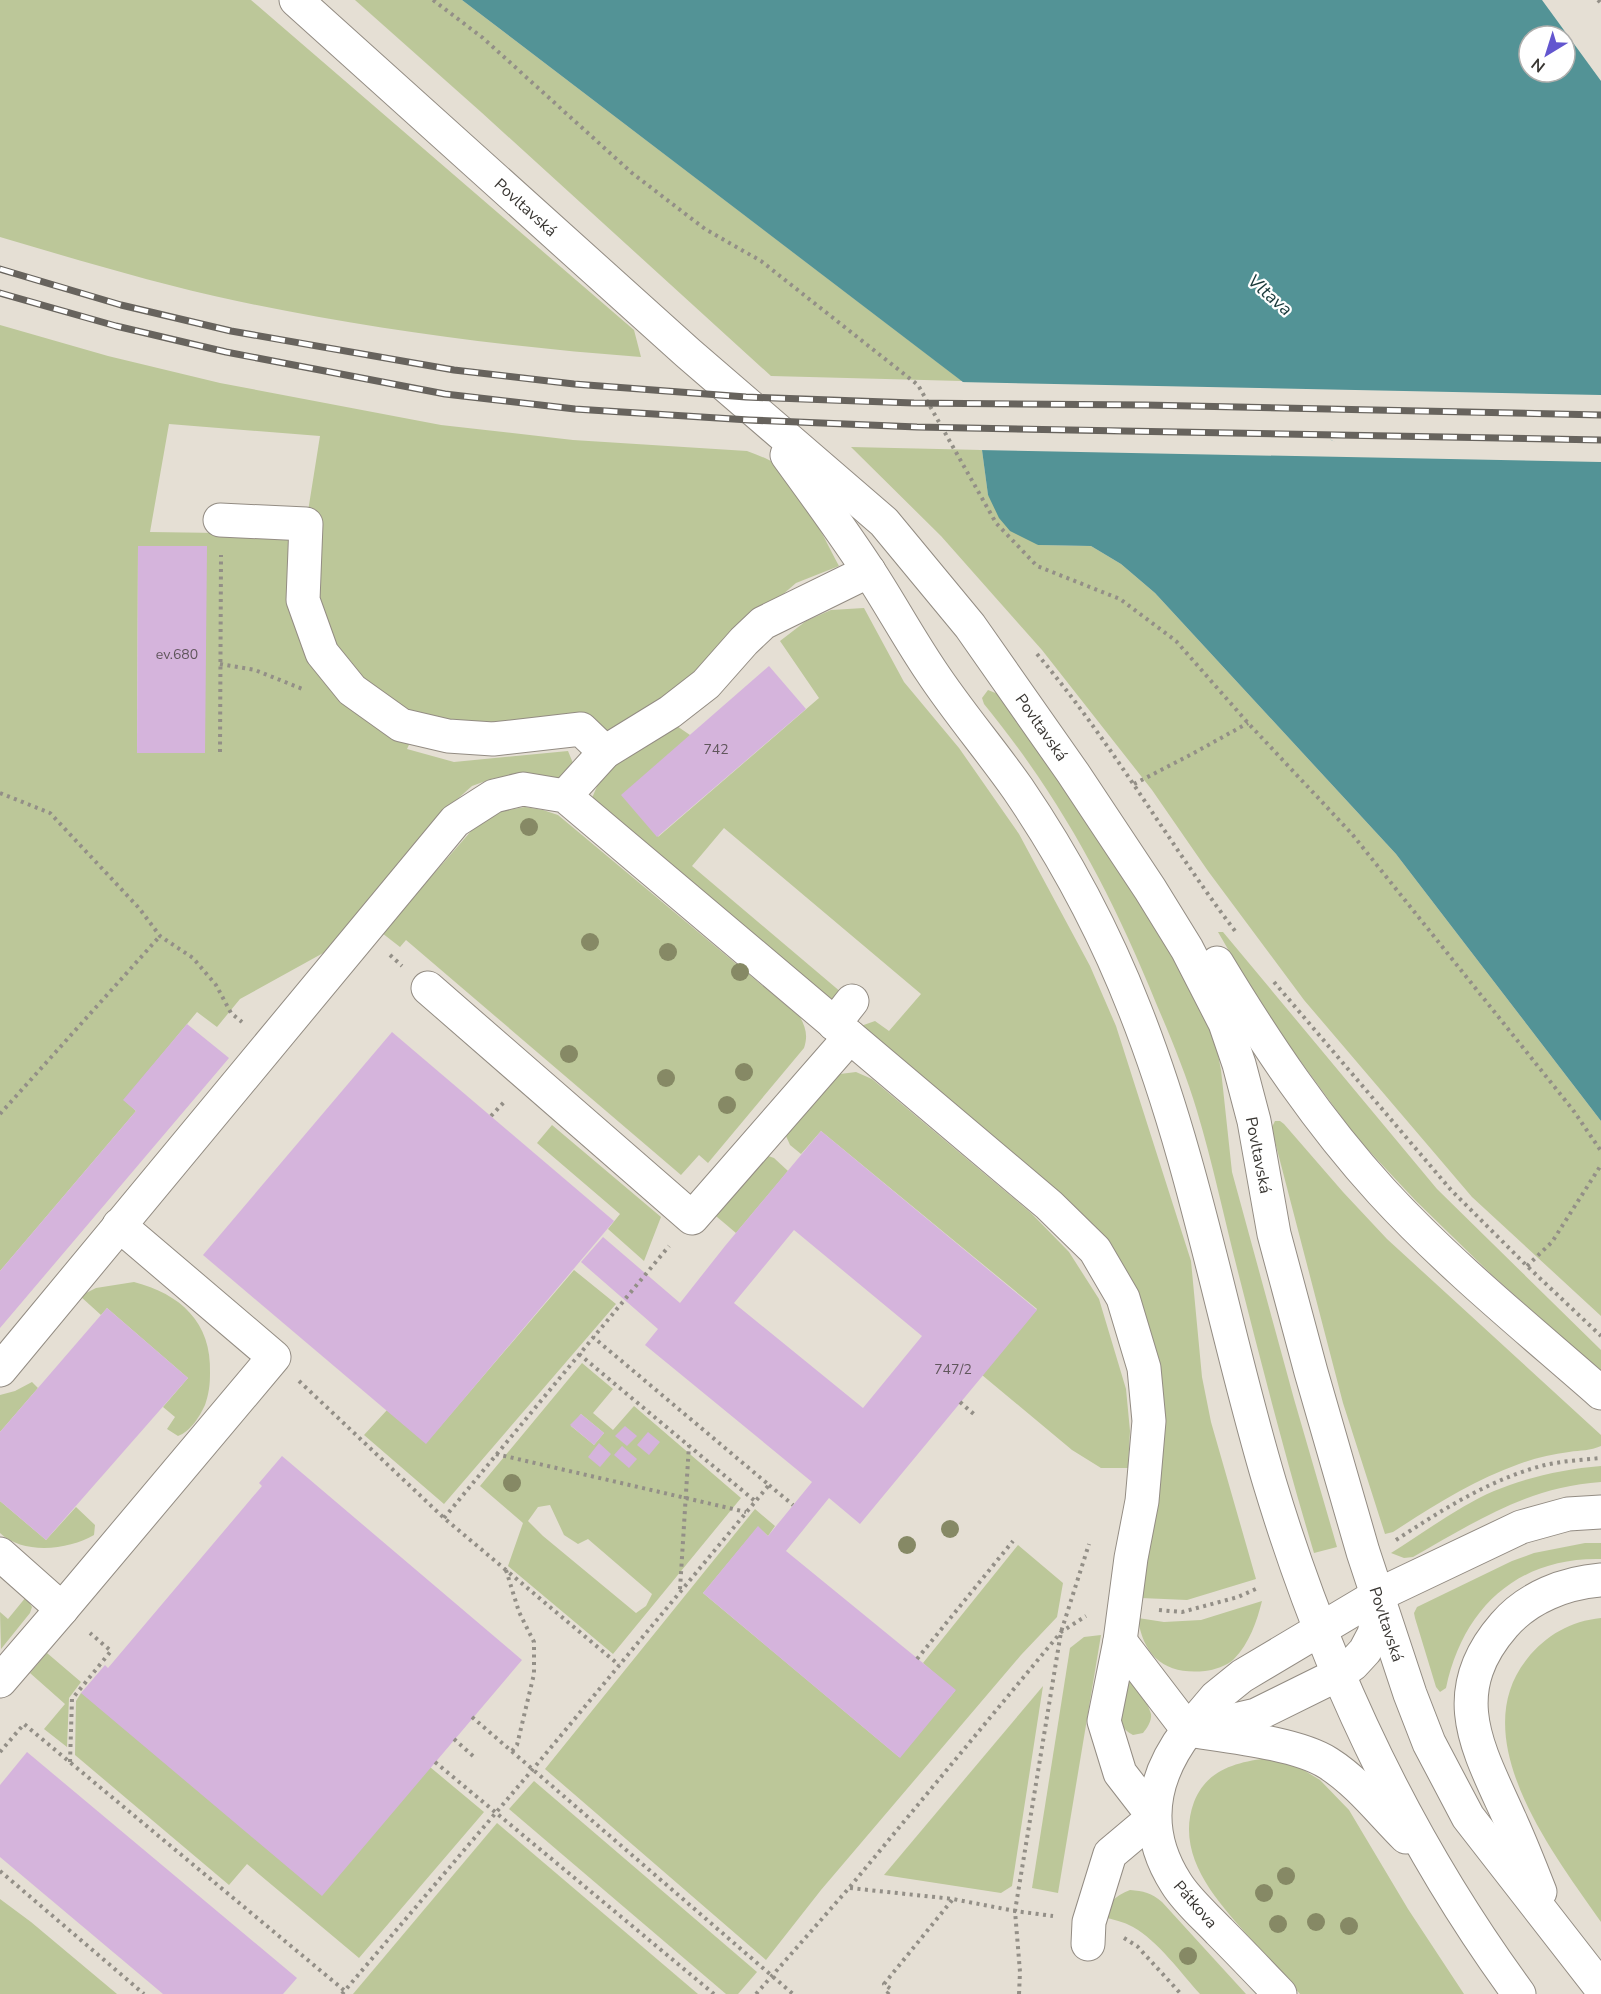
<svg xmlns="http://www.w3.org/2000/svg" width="1601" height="1994" viewBox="0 0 1601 1994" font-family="'Nunito Sans',sans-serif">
  <rect width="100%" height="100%" fill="#e5dfd4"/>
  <g fill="#bcc799" fill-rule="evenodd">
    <path d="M0,0H251L634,330L641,357C505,347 370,329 237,301C157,284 78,260 0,237Z"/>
    <path d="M355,0H462L962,381L771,376L481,112Z"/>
    <path d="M0,325L108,356L220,383L441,425L573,440L747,451C760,456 774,460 784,472C805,497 823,536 839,566L796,583L736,635L692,684L598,741L493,726L421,719L407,749L454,762L568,751L575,768L563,781L526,775L494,778L472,786L444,811L325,952L240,999L217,1027L197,1012L124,1100L136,1111L0,1271ZM169,424L320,436L306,524L294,534L150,532ZM138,546H206L204,753L137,752Z"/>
    <path d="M851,447L982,450L988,495L1038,545L1091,546L1121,564L1155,593L1396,854L1601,1121V1316L1472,1197L1304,1000L1208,871L1152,790L1042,650L941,536Z"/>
    <path d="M864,608L904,682L959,748L1019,834L1090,966L1116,1026L1191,1261L1202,1377L1211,1422L1256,1579L1187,1600L1141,1598L1159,1475L1099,1241L858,1027L875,1021L889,1031L921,994L724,828L692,866L842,993L839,1012L592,798L608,761L671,722L690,735L658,837L819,698L780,641L806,621L831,610Z"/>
    <path d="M988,690L998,694L1040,747L1164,936L1215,1039L1221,1070L1232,1172L1294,1399L1337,1547L1314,1553C1286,1460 1262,1366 1238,1272C1224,1218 1213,1164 1197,1111C1186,1074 1171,1038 1156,1003C1111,892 1060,797 984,704L982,698Z"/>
    <path d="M525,807L543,810L558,815L800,1017C806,1028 808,1036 804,1048L708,1163L699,1155L681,1175L406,940L400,947L382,933L472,830L492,813Z"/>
    <path d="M1218,932H1223L1437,1189L1601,1350V1372L1491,1274L1416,1201L1357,1138L1265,1013Z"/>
    <path d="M856,1072L872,1079L1031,1213L1069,1252L1099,1299L1126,1389L1130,1431L1128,1468H1101L1072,1450L982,1375L1037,1309L821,1131L801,1154L790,1145L782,1127L832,1075Z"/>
    <path d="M1275,1121H1280L1284,1124L1343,1192L1387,1239L1601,1435V1446C1590,1451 1581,1450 1569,1452C1552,1454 1535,1458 1519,1464C1474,1480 1433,1506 1393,1532L1385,1534L1343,1403L1273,1134L1272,1127Z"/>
    <path d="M552,1125L661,1217L644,1261L608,1229L620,1214L537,1143Z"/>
    <path d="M760,1153L774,1158L788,1171L736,1233L710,1211Z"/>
    <path d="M574,1270L616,1304L444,1504L364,1435L387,1410L426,1443Z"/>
    <path d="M134,1282C180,1294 212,1322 210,1373C210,1385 209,1393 205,1405C200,1416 190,1432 178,1436L167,1429L175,1417L163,1407L188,1378L107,1308L101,1315L80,1296L96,1288Z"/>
    <path d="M582,1363L613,1389L593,1413L613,1430L634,1406L741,1498L613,1654L508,1566L523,1523L480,1486ZM581,1414L604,1433L594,1445L571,1426ZM550,1505L564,1535L578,1544L588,1539L652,1594L646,1606L636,1613L543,1536L528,1521L538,1507Z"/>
    <path d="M32,1382L38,1388L0,1432V1395L15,1391Z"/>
    <path d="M1601,1466V1482C1527,1487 1475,1522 1413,1557L1404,1558L1391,1553C1423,1533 1461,1505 1494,1491C1528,1477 1564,1469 1601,1466Z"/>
    <path d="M0,1501L46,1540L76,1507L95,1525L94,1535C69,1550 23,1555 0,1533Z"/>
    <path d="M755,1509L775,1526L768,1536L758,1527L703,1593L899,1757L955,1691L923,1663L1018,1545L1063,1583L1057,1617L1021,1655L821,1890L766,1960L545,1769Z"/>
    <path d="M1585,1543H1601V1559C1518,1557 1463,1608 1446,1688L1440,1692L1436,1687L1415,1618L1414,1613L1417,1607L1512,1561L1534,1553Z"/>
    <path d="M26,1597L32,1607L30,1613L1,1649L0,1612L8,1619Z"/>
    <path d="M1262,1601C1257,1621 1249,1644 1234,1659C1227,1666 1214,1670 1205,1671C1166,1675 1143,1657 1138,1618L1164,1622L1201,1620Z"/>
    <path d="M1601,1618V1922C1555,1856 1463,1739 1527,1659C1546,1635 1571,1621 1601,1618Z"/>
    <path d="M1101,1635L1058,1893L1032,1888L1070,1648L1084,1637Z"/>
    <path d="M47,1653L81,1682L69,1698L67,1747L44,1729L65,1704L30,1673Z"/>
    <path d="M1130,1679C1136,1686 1149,1705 1151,1714C1152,1721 1147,1728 1143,1733L1133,1735C1111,1723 1119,1703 1119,1681Z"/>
    <path d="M1043,1686L1012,1886L1001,1893L884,1875Z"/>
    <path d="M81,1693L430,1767L484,1812L359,1958L247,1864L229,1885L75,1755L76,1701Z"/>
    <path d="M1269,1758L1302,1769L1320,1780L1349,1810L1408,1909L1464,1994H1300C1284,1976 1267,1957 1251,1939C1218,1902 1174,1856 1194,1802C1207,1769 1237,1762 1269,1758Z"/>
    <path d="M534,1781L757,1972L738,1994H726L509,1809Z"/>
    <path d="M497,1823L698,1994H353Z"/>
    <path d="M1130,1890C1143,1891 1152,1893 1162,1902L1246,1994H1200C1181,1973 1158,1941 1133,1927C1124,1922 1113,1919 1102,1917C1108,1903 1115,1896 1130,1890Z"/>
    <path d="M0,1899L31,1922L117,1994H0Z"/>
  </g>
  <path fill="#539396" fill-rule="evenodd" d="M462,0H1542L1601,81V1121L1396,854L1155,593L1121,564L1091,546L1038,545L1010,531L999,518L988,495L982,450V409L976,392ZM1529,36H1565V72H1529ZM1344,403L1364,414V437L1344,448L1325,436V414Z"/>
  <path fill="#e5dfd4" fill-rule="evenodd" d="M959,382L1601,395V462L979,450V409L974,394ZM1344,406L1356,410L1363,422V429L1357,440L1344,445L1331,440L1325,429V422L1331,410Z"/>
  <g fill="#d5b4dc" fill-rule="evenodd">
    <path d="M138,546H207L205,753H137Z"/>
    <path d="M769,666L806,709L657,837L621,795Z"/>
    <path d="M187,1024L229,1058L0,1328V1271L136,1111L123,1100Z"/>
    <path d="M392,1032L614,1221L426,1444L203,1255Z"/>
    <path d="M821,1131L1037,1310L860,1524L829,1498L786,1551L956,1690L900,1758L703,1593L758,1526L768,1536L812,1482L645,1345L658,1329L581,1262L603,1237L680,1303L725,1246ZM794,1230L922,1336L863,1408L734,1303Z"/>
    <path d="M107,1308L188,1378L46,1540L0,1501V1432Z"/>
    <path d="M581,1414L604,1433L594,1445L570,1425Z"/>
    <path d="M625,1426L637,1436L627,1446L615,1436Z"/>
    <path d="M648,1432L660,1442L649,1455L637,1445Z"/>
    <path d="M599,1443L611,1454L600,1467L588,1457Z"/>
    <path d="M622,1446L637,1459L629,1468L614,1455Z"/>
    <path d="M282,1456L522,1660L322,1896L81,1693L105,1665L108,1668L262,1486L259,1483Z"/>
    <path d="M27,1752L297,1978L283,1994H163L0,1857V1785Z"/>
  </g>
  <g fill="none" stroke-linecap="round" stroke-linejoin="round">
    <g stroke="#938c83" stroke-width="35">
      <g id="minor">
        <path d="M220,520L306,524L303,600L322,653L352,690L401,725L448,736L493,739L581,729L605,752"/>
        <path d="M565,796L605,752L670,712L706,684L744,641L763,623L869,571"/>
        <path d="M428,988L692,1218L850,1037"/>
        <path d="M834,1024L852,1001"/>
        <path d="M0,1370L455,821L494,796L523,789L565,796L1049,1205L1095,1250L1123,1298L1144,1368L1149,1421L1142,1501L1131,1558L1120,1641L1104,1721L1120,1773L1154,1817"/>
        <path d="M0,1554L62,1609L274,1357L119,1225"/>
        <path d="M1120,1641L1188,1730C1151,1778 1142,1830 1176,1883C1187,1901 1205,1916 1219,1931C1240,1952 1260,1973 1280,1994"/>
        <path d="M0,1681L62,1609"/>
        <path d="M1088,1944L1089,1922L1110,1854L1154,1817"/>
      </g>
    </g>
    <g stroke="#938c83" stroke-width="35">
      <g id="major">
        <path d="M296,0L688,353L884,522L970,626L1073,773L1150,889L1187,949L1225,1023L1239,1064L1254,1121L1274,1234L1311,1372L1363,1552L1410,1694L1429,1743L1468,1817L1601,1988"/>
        <path d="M787,455C816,495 845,534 872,576C892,607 910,640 931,671C958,712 990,749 1018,789C1065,858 1105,933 1135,1010C1196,1164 1223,1327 1270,1484C1325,1666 1406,1840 1519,1994"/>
        <path d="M1217,963C1266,1044 1318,1122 1382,1192C1449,1265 1527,1328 1601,1393"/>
        <path d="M1204,1727L1256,1715L1339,1674L1353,1664L1365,1651L1374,1634L1378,1615V1601"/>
        <path d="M1188,1730L1216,1697L1242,1676L1378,1595L1521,1527L1568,1514L1601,1512"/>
        <path d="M1188,1730C1226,1736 1297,1743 1328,1763C1358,1782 1381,1812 1406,1837"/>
        <path d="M1540,1892C1531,1869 1522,1846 1512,1824C1481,1753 1442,1696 1504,1625C1528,1597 1565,1583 1601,1580"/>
      </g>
    </g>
    <g stroke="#938f87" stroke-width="4" stroke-dasharray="3 4.5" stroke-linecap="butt">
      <path d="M433,0L483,38L632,173L705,229L761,261L918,385L996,523L1037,566L1120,599L1176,641L1248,723L1352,834L1573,1110L1601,1151"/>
      <path d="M1598,0L1601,3"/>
      <path d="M1037,654C1111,741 1167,841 1235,931"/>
      <path d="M220,664L255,670L305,690"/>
      <path d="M220,752L221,555"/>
      <path d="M1134,784L1192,754L1248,723"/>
      <path d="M0,793L50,813L139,908L160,936L193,958L216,985L231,1013L242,1022"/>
      <path d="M390,955L402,966"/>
      <path d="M1274,982L1451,1190L1527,1266L1601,1336"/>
      <path d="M0,1114L160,936"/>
      <path d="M491,1116L505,1101"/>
      <path d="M1527,1266L1552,1242L1601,1165"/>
      <path d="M579,1354L755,1501"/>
      <path d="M299,1381L444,1518L619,1665"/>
      <path d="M960,1402L976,1416"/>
      <path d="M496,1454L746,1512"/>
      <path d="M769,1485L793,1505"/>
      <path d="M444,1518L669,1246"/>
      <path d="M1396,1540C1442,1510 1487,1481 1541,1466C1560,1461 1581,1460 1601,1458"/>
      <path d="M506,1570L519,1612L534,1642V1674L517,1745L512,1751"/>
      <path d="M680,1589L689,1445"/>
      <path d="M1159,1610L1182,1612L1238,1597L1258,1588"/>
      <path d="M917,1659L1013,1541"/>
      <path d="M472,1717L793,1994"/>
      <path d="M454,1739L473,1756"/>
      <path d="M0,1752L24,1724L345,1991"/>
      <path d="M70,1762L72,1699L111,1651L90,1633"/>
      <path d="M435,1762L714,1994"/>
      <path d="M0,1871L144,1994"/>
      <path d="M850,1888L953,1899L1015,1911L1053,1916"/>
      <path d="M1124,1938L1137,1946L1181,1994"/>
      <path d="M342,1994L533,1769L769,1485L593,1337"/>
      <path d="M756,1994L849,1888L1061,1632L1086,1616"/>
      <path d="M887,1994L891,1989L884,1984L953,1899"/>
      <path d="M1019,1994L1020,1972L1015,1911L1061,1632L1089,1544"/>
    </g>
    <use href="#minor" stroke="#fff" stroke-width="33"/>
    <use href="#major" stroke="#fff" stroke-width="33"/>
    <g stroke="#67635d" stroke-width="7">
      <g id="rail">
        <path d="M0,269L121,305L231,331L454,370L574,384L746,397L914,403L1145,405L1601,415"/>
        <path d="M0,293L116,326L226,352L445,394L575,409L749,420L917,427L1601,440"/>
      </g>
    </g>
    <use href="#rail" stroke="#fff" stroke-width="4.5" stroke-dasharray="14" stroke-linecap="butt"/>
  </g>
  <g fill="#868965">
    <circle cx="529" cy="827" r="9"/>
    <circle cx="590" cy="942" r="9"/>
    <circle cx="668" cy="952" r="9"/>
    <circle cx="740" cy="972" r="9"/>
    <circle cx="569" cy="1054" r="9"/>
    <circle cx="744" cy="1072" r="9"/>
    <circle cx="666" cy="1078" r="9"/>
    <circle cx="727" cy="1105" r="9"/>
    <circle cx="512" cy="1483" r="9"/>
    <circle cx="950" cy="1529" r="9"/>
    <circle cx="907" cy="1545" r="9"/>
    <circle cx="1286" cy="1876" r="9"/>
    <circle cx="1264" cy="1893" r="9"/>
    <circle cx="1316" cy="1922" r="9"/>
    <circle cx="1278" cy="1924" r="9"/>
    <circle cx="1349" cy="1926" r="9"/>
    <circle cx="1188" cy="1956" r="9"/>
  </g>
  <g text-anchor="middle" stroke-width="4.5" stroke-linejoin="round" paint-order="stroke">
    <g font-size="14" fill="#60565c">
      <text x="177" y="659">ev.680</text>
      <text x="716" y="754">742</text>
      <text x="953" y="1374">747/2</text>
    </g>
    <g font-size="16" fill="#393632" stroke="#fff">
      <text transform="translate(526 207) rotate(42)" y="6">Povltavská</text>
      <text transform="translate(1042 727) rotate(55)" y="6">Povltavská</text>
      <text transform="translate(1259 1155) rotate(79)" y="6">Povltavská</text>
      <text transform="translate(1387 1624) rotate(72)" y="6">Povltavská</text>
      <text transform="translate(1196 1904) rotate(49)" y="6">Pátkova</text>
    </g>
    <g font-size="18" font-style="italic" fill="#18383a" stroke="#fff">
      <text transform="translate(1270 295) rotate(41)" y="6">Vltava</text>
    </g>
  </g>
  <g transform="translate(1547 54) rotate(218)"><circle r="28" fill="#ffffff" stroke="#b0afad" stroke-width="1.5"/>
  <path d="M0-4.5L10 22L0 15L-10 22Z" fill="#6356cf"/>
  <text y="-9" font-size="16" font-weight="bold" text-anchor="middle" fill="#393632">N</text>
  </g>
</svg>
